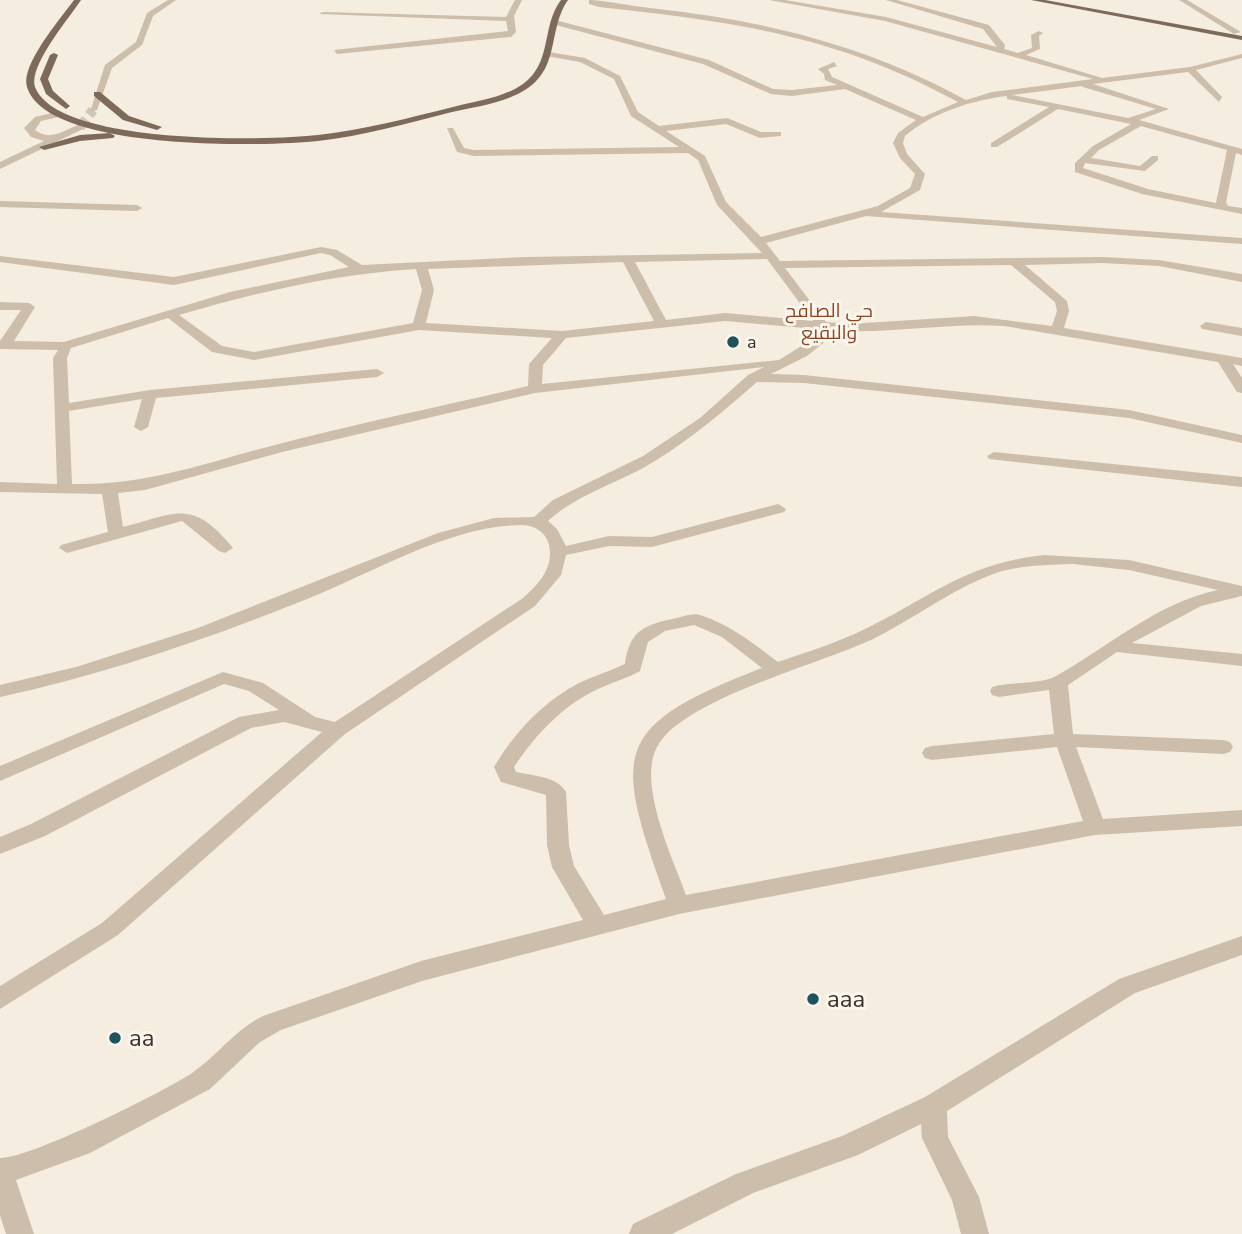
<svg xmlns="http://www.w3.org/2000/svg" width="1242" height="1234" viewBox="0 0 1242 1234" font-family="'Nunito Sans',Cairo,sans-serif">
  <rect width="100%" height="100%" fill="#f4ede0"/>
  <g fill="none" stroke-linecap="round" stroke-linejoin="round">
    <path stroke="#cfc7bc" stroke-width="10" stroke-dasharray="10 5" stroke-linecap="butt" d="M80,127L93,110"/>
    <g fill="#cdbeab" fill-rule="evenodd">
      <path d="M168,0H176L153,16L142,45L112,68L97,110L90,112L105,65L136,42L147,13Z"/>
      <path d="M515,0H522L514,16L516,32L511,37L337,54L334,50L508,31L506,21L319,14L323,12L506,17Z"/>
      <path d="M589,0C602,0 631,6 650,8C763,20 866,45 966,100L992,92L1093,79L885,21L769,0H785L886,17L997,47L983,29L886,0H897L989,25L1005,45L1004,49L1018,53L1032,48L1031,35L1039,31L1043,33L1039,36L1040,49L1026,55L1102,78L1190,67L1242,54V58L1196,70L1222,97L1219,102L1188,72L1093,84L1169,109L1139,120L1242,149V155L1236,153L1226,202L1228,206L1242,208V214L1142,194L1075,172V163L1093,146L1131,124L1058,109L997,147H991V143L1049,107L1007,99V96C972,100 932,113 905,136L903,143L907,154L925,174L920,190L881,212L1242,238V244L866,216L766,243L780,261L1102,257L1159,260L1242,274V282L1159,266L1102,263L1025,265L1067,301L1069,311L1064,328L1242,358V366L1233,364L1242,378V393L1237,392L1218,362L1004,326C946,322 887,335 829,330L827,340L807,356L771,374L804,375L1129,410L1242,435V443L1129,418L804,383L757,382C724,411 692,438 655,461C620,483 578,493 548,521L557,529L566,546L609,536L652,537L778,504L786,509L784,512L652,547L609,546L566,555L561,575L535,606L345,734L118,935L0,1009V986L102,923L322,732L284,722L251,728L45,836L0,854V837L31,824L239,717L279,710L249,691L224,684L0,781V766L223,672L263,683L315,717L335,722L523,598C536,586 549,574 550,555C551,537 539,525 521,525C451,525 372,573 307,599C207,639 106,674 0,697V685L76,667L198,628L438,533L494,518L534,517L553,500L643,456L700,418L748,375L764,367L535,393L282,452L145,490L118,493L123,527C177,513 192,498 233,548L225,553L219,551L182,521L67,553L59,548L61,545L108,532L102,494L0,492V482L57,484L53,358L58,350L0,349V341L21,310H0V302L29,303L35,307L14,341L64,342L230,292L349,267L330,255L321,253L174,285L0,262V256L174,277L321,247L337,250L362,265L525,257L762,253L717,205L698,160L688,153L474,156L457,152L447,128H453L464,148L474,150L679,147L631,116L614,79L580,62L546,56L549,52L585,58L620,76L638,112L659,126L727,118L761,132H781V136L760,138L726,124L666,131L705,156L726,202L761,237L878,206L910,188L915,174L900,158L893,143L898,133L916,120L845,89L792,96L771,94L703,64L552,24L555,20L709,60L773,89L792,90L837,85L825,80L824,74L818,69L834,62L837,66L828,69L832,77L923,117L958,102C835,35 736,22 599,7L589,4ZM1082,86L1083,87L1156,109L1128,118L1012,95ZM1141,126L1227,150L1216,203L1148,189L1083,168L1085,163L1145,171L1158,160V156H1152L1140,166L1091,158L1099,150ZM767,259L813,321L725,313L666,320L635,262ZM623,262L654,321L562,331L426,323L434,290L428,269ZM1011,265L1055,302L1057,311L1052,326L974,316L850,324L826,322L785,268ZM416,269L422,290L413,323L254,352L222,346L179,315C258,292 335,274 416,269ZM168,318L212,352L254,360L419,330L552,338L529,364L528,386C444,406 358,423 275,445C205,463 145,486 72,484L69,411L142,399L134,427L141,431L148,427L156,398L377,377L384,373L377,369L150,390L69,403L67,358L71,348ZM725,321L816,329L817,336L779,360L542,384L543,365L566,338Z"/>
      <path d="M1179,0H1187L1241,32L1234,34Z"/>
      <path d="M60,111L63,116L41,121L35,130C50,142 65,130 80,124L85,127L83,129L0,169V162L44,141L31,137L24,128L35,117Z"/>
      <path d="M0,201L137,205L142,208L137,211L0,207Z"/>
      <path d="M1206,322L1242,328V336L1202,329L1200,326Z"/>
      <path d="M994,452L1242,477V487L989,459L987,456Z"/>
      <path d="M1044,555L1129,560L1242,586V596L1201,606L1132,643L1242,654V666L1117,652L1068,685L1073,734L1223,740L1230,742L1233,747L1230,752L1223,754L1076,747L1103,819L1242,810V826L1095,835L679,914L422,981L281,1030L260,1042L210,1089L90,1153L16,1180L34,1234H6L0,1215V1158C29,1159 164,1092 192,1073C218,1055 235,1030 263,1016L421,961L583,920L552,867L547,845L546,795L501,782L494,767C514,733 544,701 579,683C594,676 610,671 625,664C629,630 646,624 677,618C686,616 694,612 703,616C732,626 754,644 778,662C807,652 836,643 863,630C932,597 963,564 1044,555ZM1073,564L1129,570L1218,590C1156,603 1110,646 1056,676C1039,685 1012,681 992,687L990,691L992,695L999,697L1049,690L1054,734L932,746L925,748L922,753L925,758L932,760L1057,747L1083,821L686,895C673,859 637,784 657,747C683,698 826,663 877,637C918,616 955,587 999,572C1023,565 1048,565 1073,564ZM694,625L722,637L762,668C609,727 614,753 666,899L604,915L574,866L569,845L566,792C557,776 533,776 516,772L514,767C534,737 561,707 594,691C609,683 626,679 640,671L648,642L665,631Z"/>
      <path d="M1242,936V955L1135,993L947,1111L948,1137L979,1197L989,1234H961L952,1200L922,1138L921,1124L858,1155L753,1193L672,1234H629L633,1224L736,1174L842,1136L925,1097L1119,979Z"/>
    </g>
    <g fill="#7d6a5b" fill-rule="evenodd">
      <path d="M74,0H81C70,17 28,66 35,87C57,145 265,141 318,135C364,130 408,118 453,107C476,101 503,98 523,84C553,62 541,26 561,0H568C548,28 560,66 528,88C506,103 477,106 452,112C408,123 363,136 318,141C262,147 46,151 27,87C20,65 62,17 74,0Z"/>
      <path d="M1031,0H1045L1242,36V40Z"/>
      <path d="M54,53L58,55L48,79L53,91L70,106L66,109L46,94L40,79L50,55Z"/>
      <path d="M94,92H100L129,116L162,127L157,130L123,120L94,96Z"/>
      <path d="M110,133L115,136L113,138L80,141L44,150L39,147L80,135Z"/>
    </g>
  </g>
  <g fill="#1e535e" stroke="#fbf6ed" stroke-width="2.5">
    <circle cx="733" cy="342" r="7"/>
    <circle cx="813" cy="999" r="7"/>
    <circle cx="115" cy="1038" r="7"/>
  </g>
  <g text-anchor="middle" stroke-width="6" stroke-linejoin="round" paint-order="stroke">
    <g font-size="18" fill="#3b312b" stroke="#fbf6ed" text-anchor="start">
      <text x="747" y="348">a</text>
    </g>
    <g font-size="19" fill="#8c4621" stroke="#fbf6ed">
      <text x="829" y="317">حي الصافح<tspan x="829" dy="22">والبقيع</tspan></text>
    </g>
    <g font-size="24" fill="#3b312b" stroke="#fbf6ed" text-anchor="start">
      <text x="827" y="1007">aaa</text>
      <text x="129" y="1046">aa</text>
    </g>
  </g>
</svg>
